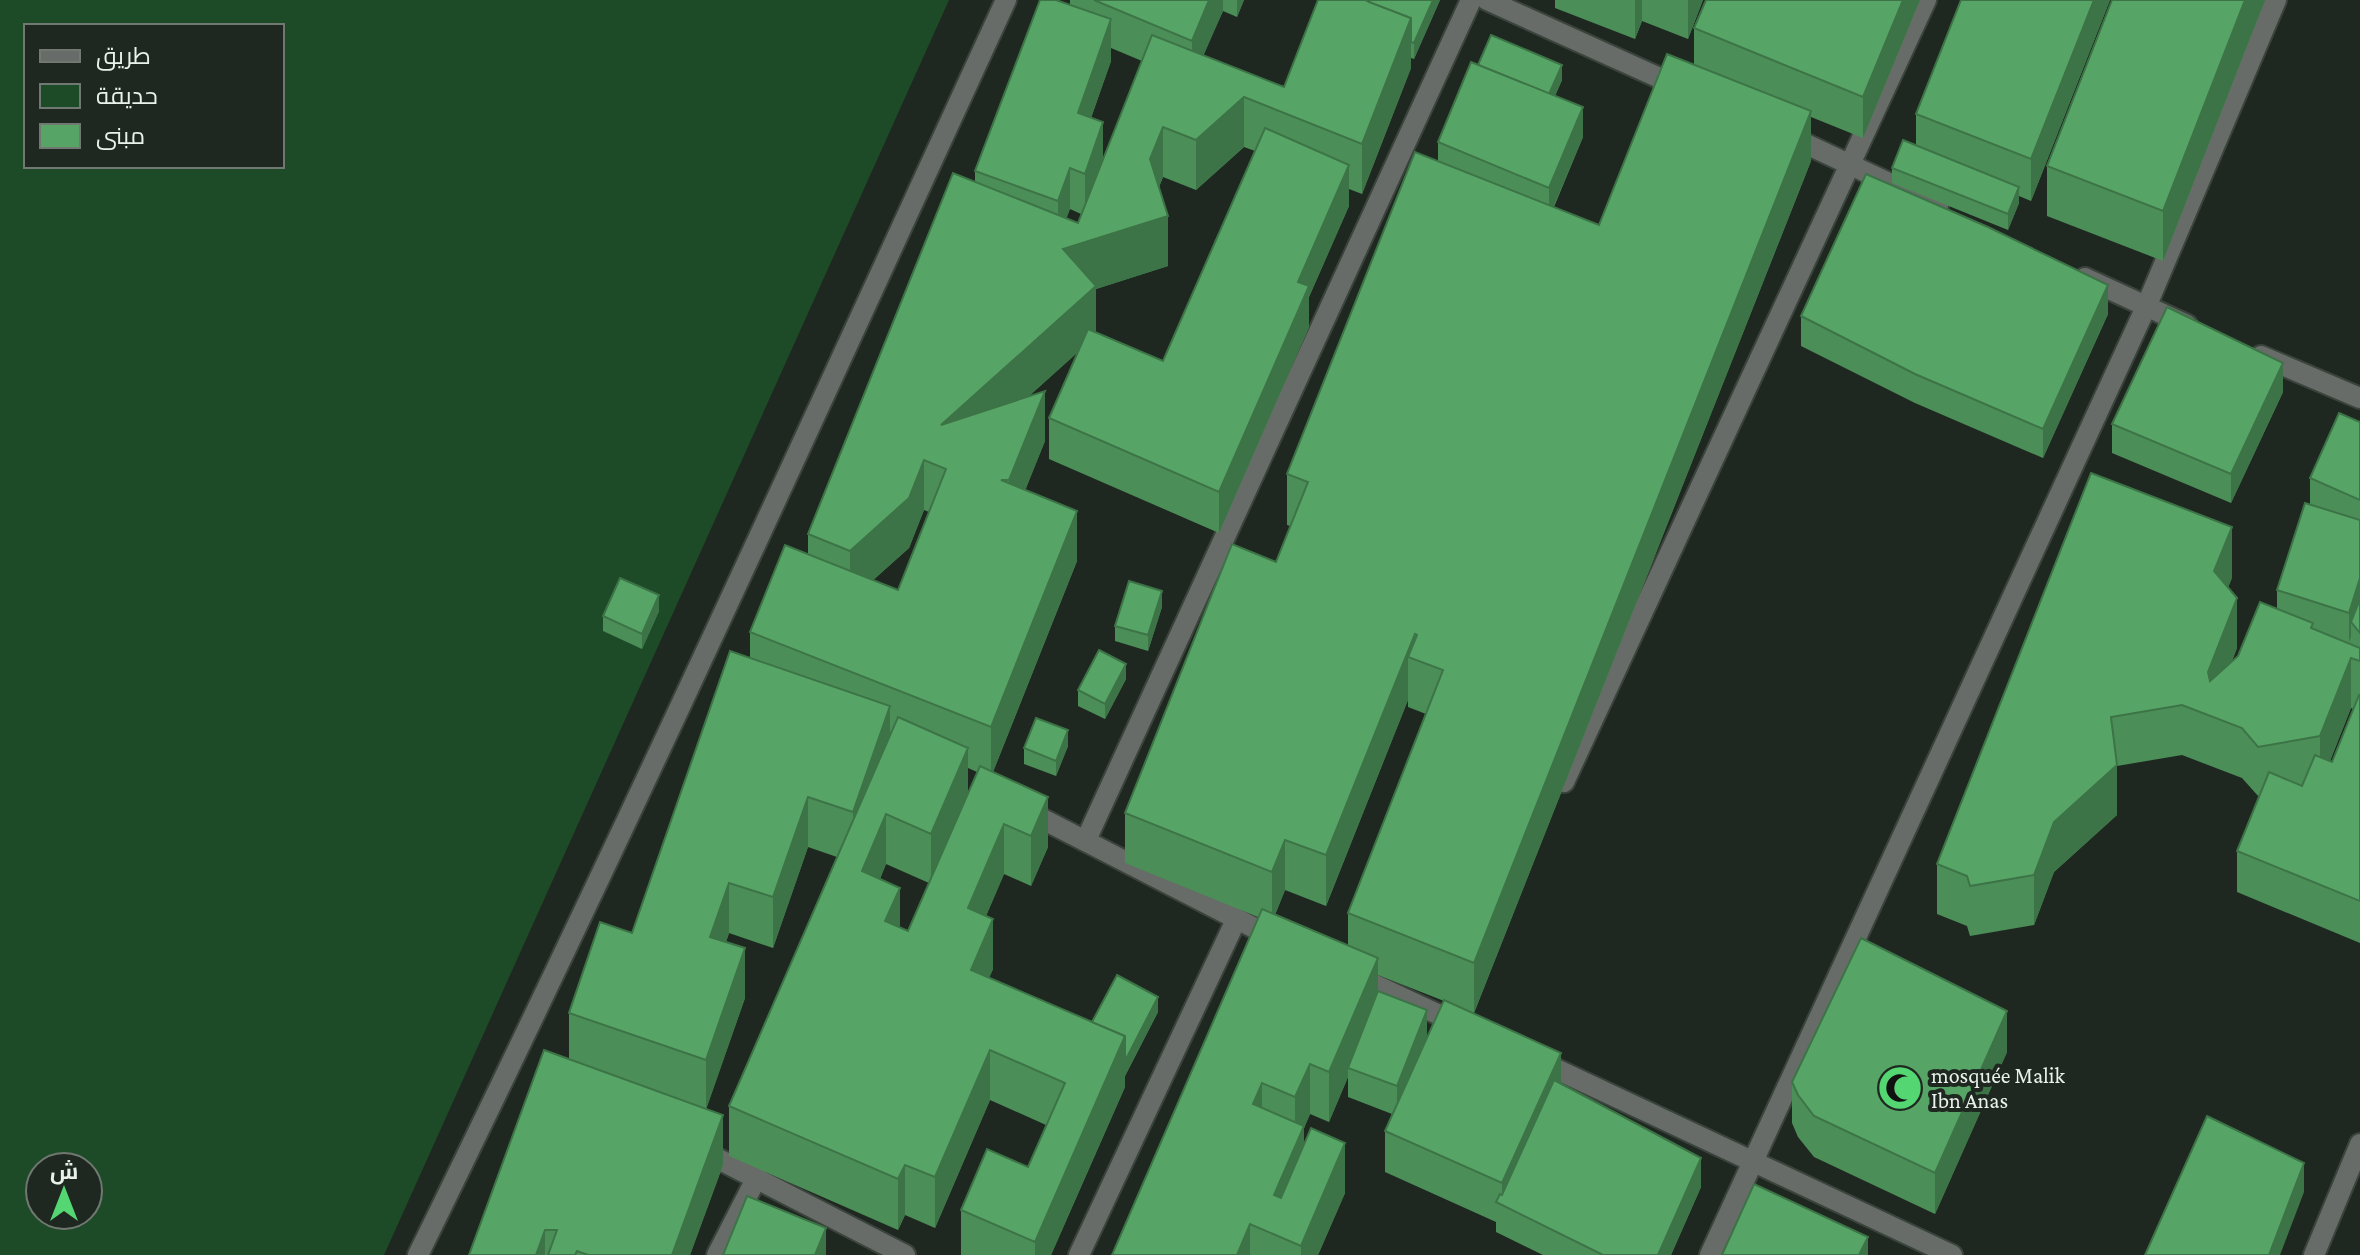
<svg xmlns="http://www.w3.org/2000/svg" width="2360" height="1255" viewBox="0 0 2360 1255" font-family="'Crimson Pro',Cairo,serif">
  <rect width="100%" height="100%" fill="#1f2820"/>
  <path fill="#1e4b27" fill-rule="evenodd" d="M0,0H949L384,1255H0ZM26,26H282V166H26ZM40,1167H88V1215H40Z"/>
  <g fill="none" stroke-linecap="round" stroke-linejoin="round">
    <g stroke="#3b443c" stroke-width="24">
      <g id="street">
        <path d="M1487,0L1684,89"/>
        <path d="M1789,136L1938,206"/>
        <path d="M2085,278L2187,325"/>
        <path d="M2261,356L2360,398"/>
        <path d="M1564,782L1926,0"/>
        <path d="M1025,810L1278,940"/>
        <path d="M1086,840L1471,0"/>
        <path d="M1354,975L1463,1026"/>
        <path d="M1539,1061L1952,1255"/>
        <path d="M699,1149L905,1255"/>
        <path d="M418,1255C622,840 813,420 1006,0"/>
        <path d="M717,1255L757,1177"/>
        <path d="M1079,1255L1236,920"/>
        <path d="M1710,1255L2146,307L2276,0"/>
        <path d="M2314,1255L2360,1144"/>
      </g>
    </g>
    <use href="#street" stroke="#676c68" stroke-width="20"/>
  </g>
  <g fill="#4b8e58" fill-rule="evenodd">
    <path d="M1070,0H1244L1237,17L1223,11L1203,55L1284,87L1370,0H1440L1414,59L1411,58V68L1362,194L1349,189V206L1309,297V327L1219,533L1049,459V418L1078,352L1028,397L1045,441L1025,490L1077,561L993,772L1048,847L1031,886L1004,874L986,916L993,969L989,978L1092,1022L1158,1012L1125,1076V1087L1051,1255H961V1210L1028,1167L1046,1125L990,1100L935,1228L905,1215L898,1230L729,1156V1106L837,857L808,847L773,948L729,933L726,942L745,998L706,1109L723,1165L690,1255H469L569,1059V1013L632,933L750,658V632L808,554V534L975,182V171L1070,5ZM1111,48L1142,61L1103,159L1091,118L1111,61ZM1244,147L1255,151L1163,361L1096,332V289L1168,266L1159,187L1163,177L1196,190ZM1070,209L1081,214L1078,223L1066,218ZM924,510L929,512L898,590L873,580L909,548ZM968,768L977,772L968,792ZM886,864L929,883L908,931L900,927L880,879Z"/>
    <path d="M1555,0H1703L1688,39L1642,21L1635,39L1555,8Z"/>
    <path d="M1920,0L1863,138L1811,117V161L1474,1013L1459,1007L1701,1187L1671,1255H1543L1496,1232V1222L1385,1172V1131L1392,1114L1348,1097V1077L1329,1122L1310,1114L1304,1128V1145L1345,1193L1318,1255H1112L1258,917L1125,863V813L1276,562L1290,526L1287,525V474L1438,161V142L1478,65L1562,80L1555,96L1583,137L1554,207L1599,225L1694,65V28ZM1408,700V707L1426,714L1348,913V945L1275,915L1285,890L1326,906ZM1378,975L1444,1001L1427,1039L1378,991Z"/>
    <path d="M1961,0H2110L2031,201L2019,196V203L2008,230L1892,183V168L1916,145V114Z"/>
    <path d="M2112,0H2265L2163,261L2047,216V166Z"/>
    <path d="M2108,314L2043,458L1915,403L1801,346V316Z"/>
    <path d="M2283,392L2231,503L2112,453V424Z"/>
    <path d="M2360,422V943L2237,892V851L2259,797L2242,778L2182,755L2117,766V815L2054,872L2034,925L1970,936L1967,926L1937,914V864L2232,578L2228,587L2237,648L2232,661L2238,656L2277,609V590L2310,504V478ZM2351,708L2354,709L2332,762L2330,761Z"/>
    <path d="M1162,607L1148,651L1115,641V626Z"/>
    <path d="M659,611L642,649L603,631V616Z"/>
    <path d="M1126,679L1105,719L1078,706V690Z"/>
    <path d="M1068,746L1056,776L1024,764V748Z"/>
    <path d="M2007,1052L1935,1214L1814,1157L1798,1137L1792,1123V1082Z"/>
  </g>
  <g fill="#3d7447">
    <path d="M1209,0H1223V11L1192,82V41Z"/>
    <path d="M1237,0H1244L1237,17Z"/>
    <path d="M1433,0H1440L1414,59V43Z"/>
    <path d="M1635,0H1642V21L1635,39Z"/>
    <path d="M1688,0H1703L1688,39Z"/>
    <path d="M1903,0H1920L1863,138V97Z"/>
    <path d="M2094,0H2110L2031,201V159Z"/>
    <path d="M2245,0H2265L2163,261V211Z"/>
    <path d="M1411,18V68L1362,194V144Z"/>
    <path d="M1111,19V61L1078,155V113Z"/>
    <path d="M1562,65V80L1548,112V97Z"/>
    <path d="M1244,97V147L1196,190V140Z"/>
    <path d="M1583,107V137L1549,217V188Z"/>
    <path d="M1811,111V161L1474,1013V963Z"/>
    <path d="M1103,122V163L1085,215V174Z"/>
    <path d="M1163,127V177L1150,209V159Z"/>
    <path d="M1349,165V206L1309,297V327L1219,533V492L1298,282Z"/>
    <path d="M1070,168V209L1058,242V201Z"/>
    <path d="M2019,187V203L2008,230V214Z"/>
    <path d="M1168,216V266L1096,289V336L946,470L941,425L1063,249Z"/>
    <path d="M2108,285V314L2043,458V429Z"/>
    <path d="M2283,363V392L2231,503V474Z"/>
    <path d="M1045,391V441L1009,531V480Z"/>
    <path d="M924,460V510L909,548L850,601V551Z"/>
    <path d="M1077,511V561L991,777V727Z"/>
    <path d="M2232,527V578L2214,622V571Z"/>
    <path d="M2360,578V608L2351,622V637L2349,642V613Z"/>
    <path d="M1162,591V607L1148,651V635Z"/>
    <path d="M659,595V611L642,649V634Z"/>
    <path d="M2237,598V648L2211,716L2208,672Z"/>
    <path d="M1415,634V659L1408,657V700L1326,906V855Z"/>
    <path d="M2351,658V708L2320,786V736Z"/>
    <path d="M1126,664V679L1105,719V704Z"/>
    <path d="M890,706V756L853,862V812Z"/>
    <path d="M1068,730V746L1056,776V761Z"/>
    <path d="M968,748V798L931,884V834Z"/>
    <path d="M2117,765V815L2054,872L2034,925V875L2054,822Z"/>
    <path d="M808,797V847L773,948V897Z"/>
    <path d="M1048,797V847L1031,886V836Z"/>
    <path d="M886,814V864L862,921V871Z"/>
    <path d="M1004,824V874L968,958V908Z"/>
    <path d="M1285,840V890L1272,922V872Z"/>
    <path d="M729,883V933L710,987V937Z"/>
    <path d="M900,888V938L885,921Z"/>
    <path d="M993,919V969L971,1020V970Z"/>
    <path d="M745,948V998L706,1110V1060Z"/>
    <path d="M1378,958V1008L1348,1068V1077L1329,1122V1072Z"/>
    <path d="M1158,997V1012L1125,1076V1087L1051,1255H1035V1242L1125,1036Z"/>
    <path d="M1427,1010V1040L1397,1116V1086Z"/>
    <path d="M2007,1011V1052L1935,1214V1173Z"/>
    <path d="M990,1050V1100L935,1228V1177Z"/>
    <path d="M1561,1053V1094L1502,1205V1183Z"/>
    <path d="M1310,1064V1114L1304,1128V1176L1278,1236L1274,1195L1295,1146V1097Z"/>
    <path d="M1262,1083V1134L1253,1104Z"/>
    <path d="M723,1115V1165L690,1255H672Z"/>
    <path d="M1345,1143V1193L1318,1255H1301V1246Z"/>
    <path d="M1701,1158V1187L1671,1255H1658Z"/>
    <path d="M2304,1163V1192L2280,1255H2269Z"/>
    <path d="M905,1165V1215L898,1230V1179Z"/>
    <path d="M1250,1224V1255H1237Z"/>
    <path d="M826,1228V1255H815Z"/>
    <path d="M545,1230V1255H536Z"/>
    <path d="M1868,1237V1255H1859Z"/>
  </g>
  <g fill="#57a566" stroke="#3d7447" stroke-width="2">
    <path d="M1040,0H1056L1111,19L1078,113L1103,122L1085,174L1070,168L1058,201L975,171Z"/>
    <path d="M1094,0H1209L1192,41Z"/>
    <path d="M1318,0H1365L1411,18L1362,144L1244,97L1196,140L1163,127L1150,159L1168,216L1063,249L1096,286L941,425L1045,391L1009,480H1001L1077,511L991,727L750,632L785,545L898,590L946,469L924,460L909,498L850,551L808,534L953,173L1078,223L1152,35L1284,87Z"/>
    <path d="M1370,0H1433L1414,43L1411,42V18L1369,2Z"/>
    <path d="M1706,0H1903L1863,97L1694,28Z"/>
    <path d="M1961,0H2094L2031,159L1916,114Z"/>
    <path d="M2112,0H2245L2163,211L2047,166Z"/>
    <path d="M1491,35L1562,65L1549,94L1478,65Z"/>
    <path d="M1667,54L1811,111L1474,963L1348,913L1443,670L1408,657L1417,635L1415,634L1326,855L1285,840L1272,872L1125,813L1232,544L1276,562L1308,482L1287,474L1415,152L1599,225Z"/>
    <path d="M1471,62L1583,107L1549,188L1438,142Z"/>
    <path d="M1265,128L1349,165L1298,282L1309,286L1219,492L1049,418L1088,329L1163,361Z"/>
    <path d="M1903,140L2019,187L2008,214L1892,168Z"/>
    <path d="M1866,174L1988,227L2108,285L2043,429L1915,374L1801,316Z"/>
    <path d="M2167,307L2283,363L2231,474L2112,424Z"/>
    <path d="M2339,413L2360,422V500L2310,478Z"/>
    <path d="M2091,473L2232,527L2214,571L2237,598L2208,672L2210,681L2238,656L2260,602L2313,623L2311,628L2360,648V661L2351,658L2320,736L2258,747L2242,728L2182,705L2111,717L2117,765L2054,822L2034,875L1970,886L1967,876L1937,864Z"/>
    <path d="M2305,503L2360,520V578L2349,613L2277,590Z"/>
    <path d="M620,578L659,595L642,634L603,616Z"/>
    <path d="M1129,581L1162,591L1148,635L1115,626Z"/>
    <path d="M2360,599V633L2351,622Z"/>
    <path d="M1099,650L1126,664L1105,704L1078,690Z"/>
    <path d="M730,651L890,706L853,812L808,797L773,897L729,883L710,937L745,948L706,1060L569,1013L600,922L632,933Z"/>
    <path d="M2359,695H2360V901L2237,851L2269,772L2302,786L2315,755L2332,762Z"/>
    <path d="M898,717L968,748L931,834L886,814L862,871L900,888L885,921L908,931L980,766L1048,797L1031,836L1004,824L968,908L993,919L971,970L1125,1036L1035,1242L961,1210L987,1149L1028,1167L1065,1083L990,1050L935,1177L905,1165L898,1179L729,1106Z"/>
    <path d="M1036,718L1068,730L1056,761L1024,748Z"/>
    <path d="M1262,909L1378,958L1329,1072L1310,1064L1295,1097L1262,1083L1253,1104L1304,1126L1274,1195L1281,1198L1311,1128L1345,1143L1301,1246L1250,1224L1237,1255H1112Z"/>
    <path d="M1861,938L2007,1011L1935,1173L1814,1116L1798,1095L1792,1082Z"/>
    <path d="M1117,975L1158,997L1125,1061V1036L1092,1022Z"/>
    <path d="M1378,991L1427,1010L1397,1086L1348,1068Z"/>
    <path d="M1444,1000L1561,1053L1502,1183L1385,1131Z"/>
    <path d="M544,1050L723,1115L672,1255H588L577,1251L575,1255H548L557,1230H545L536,1255H469Z"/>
    <path d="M1554,1080L1701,1158L1658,1255H1603L1496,1202L1500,1194L1502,1195Z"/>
    <path d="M2207,1116L2304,1163L2269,1255H2145Z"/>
    <path d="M1754,1184L1868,1237L1859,1255H1722Z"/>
    <path d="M747,1196L826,1228L815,1255H723Z"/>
  </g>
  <defs>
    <g id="mosque-disc" transform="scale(2.3)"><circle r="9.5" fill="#54d672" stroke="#1f2820"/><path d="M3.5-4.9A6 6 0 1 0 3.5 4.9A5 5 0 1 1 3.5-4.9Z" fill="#111"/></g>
  </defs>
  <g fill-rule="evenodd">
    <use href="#mosque-disc" x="1900" y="1088"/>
  </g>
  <g text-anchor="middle" stroke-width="8" stroke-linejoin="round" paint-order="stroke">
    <g font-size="22" fill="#eaf0eb" stroke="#1f2820" text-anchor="start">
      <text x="1931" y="1083">mosquée Malik<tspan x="1931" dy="25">Ibn Anas</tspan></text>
    </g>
  </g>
  <rect x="24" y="24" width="260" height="144" fill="#1f2820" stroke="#707871" stroke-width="2"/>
  <rect x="40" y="50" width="40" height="12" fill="#676c68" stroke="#707871" stroke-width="2"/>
  <text x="96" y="64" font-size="24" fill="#eaf0eb">طريق</text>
  <rect x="40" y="84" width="40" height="24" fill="#1e4b27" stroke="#707871" stroke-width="2"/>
  <text x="96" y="104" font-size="24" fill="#eaf0eb">حديقة</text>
  <rect x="40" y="124" width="40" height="24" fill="#57a566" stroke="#707871" stroke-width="2"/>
  <text x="96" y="144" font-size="24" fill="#eaf0eb">مبنى</text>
  <g transform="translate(64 1191)"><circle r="38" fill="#1f2820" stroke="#707871" stroke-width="2"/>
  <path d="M0-6L14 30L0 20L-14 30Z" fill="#54d672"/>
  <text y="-12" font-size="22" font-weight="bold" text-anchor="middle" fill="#eaf0eb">ش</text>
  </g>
</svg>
